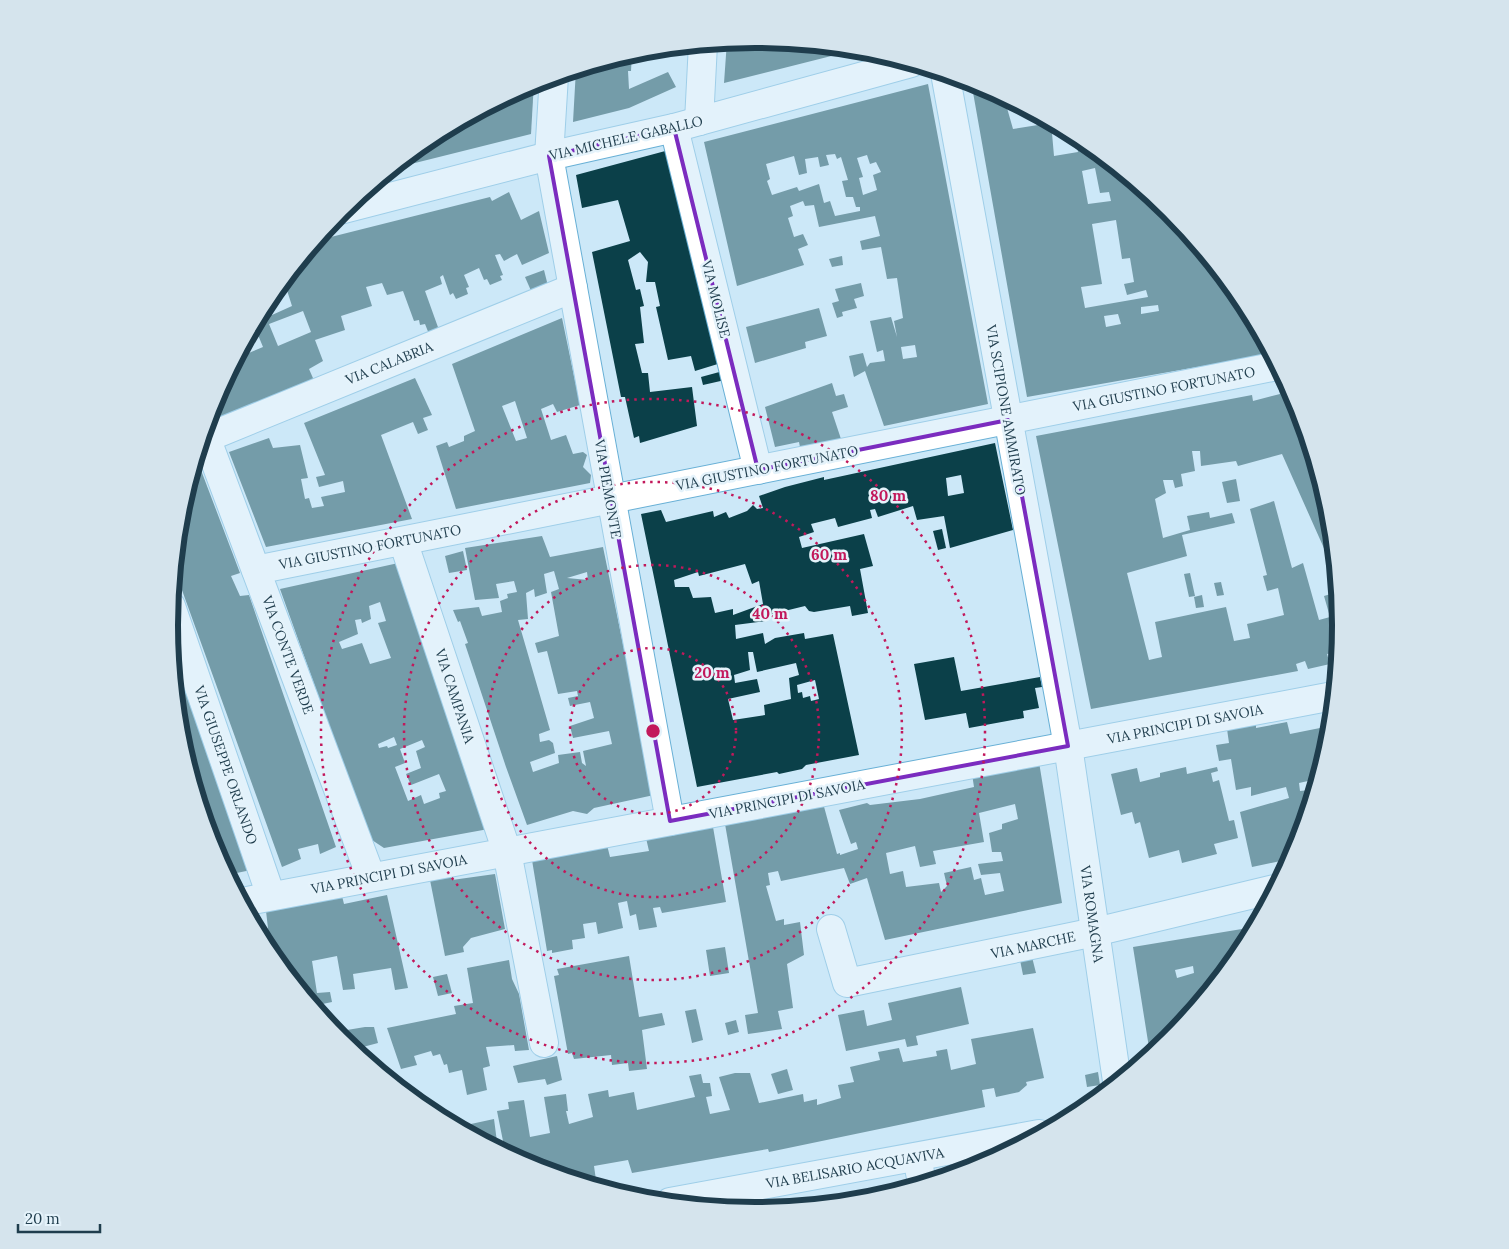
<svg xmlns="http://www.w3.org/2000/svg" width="1509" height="1249" viewBox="0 0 1509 1249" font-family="Lora,serif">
  <rect width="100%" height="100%" fill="#cce8f8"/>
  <g fill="#0b4049" fill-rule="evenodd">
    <path d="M755,39H761L760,45L771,40L859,49L724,83L727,41Z"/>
    <path d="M632,53L631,71H628L629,89L668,72L676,87L629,108L573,122L576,69Z"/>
    <path d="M971,81L1019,105L1007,108L1013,129L1038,125L1035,113L1051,122L1054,156L1078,152L1075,135L1169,211L1242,299L1271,354L1027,397ZM1095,168L1100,193L1109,192L1111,201L1088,204L1082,171ZM1116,220L1122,259L1130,258L1134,282L1124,284L1127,295L1146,290L1148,297L1085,308L1081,287L1102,284L1092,224ZM1158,305L1159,311L1141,314V307ZM1118,314L1121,324L1106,327L1104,316Z"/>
    <path d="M534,82L531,134L391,169L429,137Z"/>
    <path d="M928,84L988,404L884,426L865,371L854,377L849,356L863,353L867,367L870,363L885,361L883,350L877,352L870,321L891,317L897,337L894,321L903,318L897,278L887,279L881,247L862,250L860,241L880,236L875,216L819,227L814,205L805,206L803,201L790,206L793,216L788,218L794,237L803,234L808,245L798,249L804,265L737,286L704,142ZM835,154L837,159L841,157L848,180L842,181L846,197H853L856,207H860V211L835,216L830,201L824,203L819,184L799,191L797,187L772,195L767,181L770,179L766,164L794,156L799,175L807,173L805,159L818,157L820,167L829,165L826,155ZM867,155L870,164L876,162L881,172L873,175L877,190L863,195L859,178L863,177L857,158ZM915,345L917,357L903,359L901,347Z"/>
    <path d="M669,150L721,363L695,371L691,356L668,360L656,307L660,306L655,282H646L648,262L640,252L628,260L636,290L640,289L644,306L640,307L644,343L635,344L642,373H648L650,392L692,387L697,426L640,443L639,436L634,438L625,397H621L592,252L630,241L618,200L582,208L576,175Z"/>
    <path d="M509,192L521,220L539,211L549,253L522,265L517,254L504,261L500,254L495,255L503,275L500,276L502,280L490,285L487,279L484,280L479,268L464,275L469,287L466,288L468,294L456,299L453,293L450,295L443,275L440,277L442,284L425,291L439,330L429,334L425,324L420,325L419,320L414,321L403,291L387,295L382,283L366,287L372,306L341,316L345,330L315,340L323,361L309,369L316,385L223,423L214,398L238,354L239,357L263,347L256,330L249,333L266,301L272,315L292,306L285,284L278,287L315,241L490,197L492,201ZM303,311L311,332L278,346L269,324Z"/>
    <path d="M842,256L843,265L832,267L829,259Z"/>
    <path d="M544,270L548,286L532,293L525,277Z"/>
    <path d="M861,283L864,296L854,299L857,308L842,312L843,316L837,318L832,303L839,301L835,289Z"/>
    <path d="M819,308L827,336L805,342L806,348L755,363L746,327Z"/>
    <path d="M562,318L580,405L557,412L553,404L541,409L551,440L566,435L573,454L583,452L587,455L583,467L591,475L590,483L456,509L436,446L447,442L449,447L464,441V436L475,431L452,364ZM515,401L527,438L516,441L502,406Z"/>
    <path d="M723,371L725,380L703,385L701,377Z"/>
    <path d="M415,378L432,415L423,418L428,430L418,434L413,422L381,435L412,519L266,547L229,452L269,438L273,448L300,445L308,478L301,479L305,499L309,498L312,508L324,506L321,497L345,492L343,481L319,487L316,477L325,475L304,423Z"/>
    <path d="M832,383L836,396L844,394L848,407L832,412L841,439L800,447L799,442L775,447L765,407Z"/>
    <path d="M1290,390L1296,401L1329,511L1335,573L1282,454L1238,466L1236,461L1201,466L1200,451H1192L1195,471L1181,474L1183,486L1175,488L1173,480H1163L1166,493L1155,499L1163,538L1190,530L1187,516L1209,512L1210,518L1232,513L1235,523L1182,535L1187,556L1127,573L1149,660L1162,657L1155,622L1226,607L1234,641L1250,638L1247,624L1284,615L1278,588L1267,591L1263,576L1267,575L1250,509L1274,501L1292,568L1303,563L1319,620L1330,617L1324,596L1337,592L1340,625L1338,652L1327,654L1330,664L1308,669L1305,661L1296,664L1298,671L1091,709L1036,436L1252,395L1253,401L1280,394L1279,391Z"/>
    <path d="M995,443L1013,530L950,548L944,516L917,520L913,506L878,517L875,509L870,510L872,518L838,527L835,518L811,524L814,532L799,537L802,548L864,534L873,566L860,569L868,613L852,616L850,606L814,612L809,611L805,606L764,616L765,621L735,625L736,639L763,633L765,644L775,638L804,633L805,639L833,634L859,755L806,765L802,769L779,774L777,772L697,787L641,514L661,510L666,522L713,511L714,517L726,512L729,518L747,511L753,505L757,509L763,508L759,496L785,487L824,477V480ZM961,475L964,493L948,496L946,478ZM745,564L752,584L759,581L763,604L733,615V609L715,613L711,597L693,598L689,587H675L674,580L698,572L699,576ZM748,652H753L757,672L796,663L799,675L789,678L791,699L764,705L765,715L733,720L728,699L760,692L757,679L735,683L734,675L750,670ZM815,680L819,699L811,701L810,696L803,698L802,692L798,693L797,685Z"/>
    <path d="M196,457L240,573L231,576L240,596L249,595L336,847L320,854L318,844L298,849L301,859L282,867L174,568L180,510Z"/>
    <path d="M1236,479L1240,501L1227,503L1222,482Z"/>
    <path d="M942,529L946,548L938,550L933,531Z"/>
    <path d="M542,536L550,557L603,547L654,795L594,808L587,814L573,811L527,825L506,767L465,644L468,643L460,621L458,622L453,610L479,607L482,616L502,612L500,601L508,598L507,594L517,592L514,581L496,584L499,598L475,600L465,548ZM554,571L559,589L551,592L559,636L535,643L538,653L547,651L558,694L577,691L578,696L568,698L570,706L590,702L594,718L570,726L573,738L609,731L612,744L583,751L586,766L582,763L580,752L558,755L559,763L533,772L530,762L555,753L553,743L549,740L540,742L539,734L550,730L518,620L528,619L526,593L534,589L535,597L547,593L544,574ZM587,572L588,580L567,578Z"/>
    <path d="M463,551L467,570L449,573L445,556Z"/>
    <path d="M403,562L494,828L384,848L369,838L368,834L280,589ZM380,602L386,621L378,623L391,658L370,664L362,643L342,649L339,642L358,634L355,620L361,619L362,623L371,619L369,606ZM394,737L397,745L388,748L387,746L379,748L378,744ZM422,740L425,747L416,751L421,768L406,774L411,785L439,774L446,791L439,793L440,798L424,804L421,795L408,801L395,767L405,763L400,749Z"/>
    <path d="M1190,573L1195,596L1189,597L1184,574Z"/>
    <path d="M1221,582L1224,595L1217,596L1214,583Z"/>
    <path d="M1202,595L1204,607L1196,608L1194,597Z"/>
    <path d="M171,647L251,870L227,875L213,848L180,738Z"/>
    <path d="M954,657L961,691L1040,677L1042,687L1035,688L1039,708L1023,711L1024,718L969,728L966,713L925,720L914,664Z"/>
    <path d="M1287,722L1290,734L1330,726L1329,739L1317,779L1299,783L1300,791L1311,790L1312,794L1296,849L1290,859L1252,867L1240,812L1289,798L1286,787L1251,796V787L1236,790L1231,759L1219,761L1216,745L1229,743L1227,729L1256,725V728Z"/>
    <path d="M1039,762L1062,903L885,940L867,878L850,884L844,868L781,881L778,871L768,873L770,885L766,886L776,921L784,919V925L800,922L804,955L787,964L793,1008L778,1011L782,1029L748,1034L745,1015L758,1013L725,824L823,803L837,854L840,853V855L858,849L856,842L851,844L839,810L867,803L870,805L920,799L974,787L972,774ZM1015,804L1018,819L1002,824V829L989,833L992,852H1001L1003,861L978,864L981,875L1000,873L1004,891L985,895L981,878L974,880L971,867L944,873L947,886L941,892L939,883L906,887L903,871L890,874L886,853L915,846L920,867L936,864L933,851L984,842L979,813Z"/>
    <path d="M1186,767L1187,774L1217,767L1218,771L1211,773L1213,782L1219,780L1229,821L1234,820L1238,838L1214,844L1217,854L1182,863L1179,850L1149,858L1140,822L1135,824L1132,812L1121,815L1111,774L1137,768L1140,782L1160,777V773Z"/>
    <path d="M713,827L726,902L662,913L660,907L653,908L657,927L639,930L636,914L630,916L627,901L618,903L623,928L598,934L596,922L583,924L585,938L572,940L573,949L552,953V950L547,951L531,854L607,845L610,857L649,851L646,838Z"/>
    <path d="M495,874L505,929L471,938L463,947L464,952L445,956L430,880L451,877L452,880Z"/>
    <path d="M387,895L408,988L395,990L391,968L353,974L355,989L343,990L337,956L312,961L317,993L330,992L332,1002L313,1006L271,954L266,911L342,896L344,904Z"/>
    <path d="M1254,927L1241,950L1221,975L1209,977L1211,987L1204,992L1205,995L1168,1039L1150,1054L1133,947ZM1193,966L1194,973L1177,978L1175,970Z"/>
    <path d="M725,947L729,973L710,976L706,950Z"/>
    <path d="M629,956L639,1017L662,1013L665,1025L642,1030L647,1069L629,1071L628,1063L612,1065L611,1055L574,1059L572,1053L568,1054L554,976L559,975L557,969Z"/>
    <path d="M1032,957L1036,973L1023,975L1020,960Z"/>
    <path d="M509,960L512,979L519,994L529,1050L515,1051L514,1045L486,1047L490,1066L483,1068L487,1090L467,1095L462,1070L449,1073L447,1064L444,1065L440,1054L433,1056L431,1051L414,1056L417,1065L401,1069L387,1028L456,1014L454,1006L473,1003L467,968Z"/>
    <path d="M447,974L452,993L438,996L433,977Z"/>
    <path d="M961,987L969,1024L916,1036L918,1045L907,1047L905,1039L846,1051L838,1015L864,1010L867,1026L892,1020L888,1003Z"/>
    <path d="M696,1009L703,1040L692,1043L685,1011Z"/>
    <path d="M736,1020L739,1032L728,1035L725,1023Z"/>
    <path d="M365,1027H374L378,1043L359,1048L360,1055L343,1041L341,1031Z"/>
    <path d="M1033,1028L1044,1078L1026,1082L1027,1085L1019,1092L996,1097L994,1088L982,1090L985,1107L769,1152L768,1149L632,1173L628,1160L594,1166L596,1180L584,1182L530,1166L457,1127L494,1119L497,1142L503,1141L497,1111L509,1109L508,1102L524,1100L530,1137L550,1133L544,1097L566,1094L568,1111H566L569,1124L593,1117L588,1094L608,1090L609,1097L634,1092L637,1110L695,1097L689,1076L701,1074L703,1083H710L712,1096L706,1097L710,1114L730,1110L719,1077L735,1073H750L759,1103L803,1094L804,1102L817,1099V1105L841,1098L838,1085L854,1082L850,1067L880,1060L878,1052L899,1048L903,1062L937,1056L936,1051L947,1049L951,1070L976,1064L971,1039Z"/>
    <path d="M557,1056L562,1080L547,1085L545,1079L518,1083L513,1066Z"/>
    <path d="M787,1069L793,1090L778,1094L771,1074Z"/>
    <path d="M1098,1072L1100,1085L1087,1087L1085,1075Z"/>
  </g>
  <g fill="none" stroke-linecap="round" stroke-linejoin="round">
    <g stroke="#68b0d6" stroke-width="30">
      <g id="minor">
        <path d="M945,73L1068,746L1117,1081"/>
        <path d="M554,76L549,156L670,821"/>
        <path d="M699,121L703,44"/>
        <path d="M674,128L758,470"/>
        <path d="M340,210L549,156L674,128L911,63"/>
        <path d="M204,432L371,877"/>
        <path d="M206,438L573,288"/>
        <path d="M403,541L507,852L544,1043"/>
        <path d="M256,570L1277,366"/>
        <path d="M171,606L271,896"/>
        <path d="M242,902L1333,696"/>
        <path d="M831,929L847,983L1095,932L1274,889"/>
        <path d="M917,1157L922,1183"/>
        <path d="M670,1202L1039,1134"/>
      </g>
    </g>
    <use href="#minor" stroke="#fff" stroke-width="28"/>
  </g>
  <path d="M0 0H1509V1249H0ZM674,128L758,470L1008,420L1068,746L670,821L549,156Z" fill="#cce8f8" fill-opacity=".55" fill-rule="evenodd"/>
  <path fill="none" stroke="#7b2cbf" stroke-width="4" stroke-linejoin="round" d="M674,128L758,470L1008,420L1068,746L670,821L549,156Z"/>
  <g fill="none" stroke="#c2185b" stroke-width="2.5" stroke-dasharray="2.5 5">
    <circle cx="653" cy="731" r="83"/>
    <circle cx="653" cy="731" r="166"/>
    <circle cx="653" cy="731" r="249"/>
    <circle cx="653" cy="731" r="332"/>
  </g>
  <g text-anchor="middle" stroke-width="5" stroke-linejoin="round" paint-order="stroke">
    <g font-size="14" fill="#1f3d4d" stroke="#e5f3fb">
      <text transform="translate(626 138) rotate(-13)" y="5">VIA MICHELE GABALLO</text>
      <text transform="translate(716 299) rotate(76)" y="5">VIA MOLISE</text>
      <text transform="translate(389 363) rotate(-22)" y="5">VIA CALABRIA</text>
      <text transform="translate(1164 389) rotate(-11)" y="5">VIA GIUSTINO FORTUNATO</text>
      <text transform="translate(1006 410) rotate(80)" y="5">VIA SCIPIONE AMMIRATO</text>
      <text transform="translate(767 468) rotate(-11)" y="5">VIA GIUSTINO FORTUNATO</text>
      <text transform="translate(608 489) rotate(80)" y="5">VIA PIEMONTE</text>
      <text transform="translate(370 547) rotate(-11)" y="5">VIA GIUSTINO FORTUNATO</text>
      <text transform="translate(288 655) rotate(70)" y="5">VIA CONTE VERDE</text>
      <text transform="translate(455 696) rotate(72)" y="5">VIA CAMPANIA</text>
      <text transform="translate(1185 724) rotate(-11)" y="5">VIA PRINCIPI DI SAVOIA</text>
      <text transform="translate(226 765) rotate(71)" y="5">VIA GIUSEPPE ORLANDO</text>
      <text transform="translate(787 799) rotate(-11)" y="5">VIA PRINCIPI DI SAVOIA</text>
      <text transform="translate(389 874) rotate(-11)" y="5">VIA PRINCIPI DI SAVOIA</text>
      <text transform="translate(1092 914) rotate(82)" y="5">VIA ROMAGNA</text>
      <text transform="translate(1033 945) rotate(-12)" y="5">VIA MARCHE</text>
      <text transform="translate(855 1168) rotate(-10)" y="5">VIA BELISARIO ACQUAVIVA</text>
    </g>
  </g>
  <path d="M0 0H1509V1249H0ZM178 625a577 577 0 1 1 1154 0a577 577 0 1 1-1154 0Z" fill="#d5e4ed" fill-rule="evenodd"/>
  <path fill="none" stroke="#1f3d4d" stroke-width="6" d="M178 625a577 577 0 1 1 1154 0a577 577 0 1 1-1154 0Z"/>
  <circle cx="653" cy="731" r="8" fill="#c2185b" stroke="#e5f3fb" stroke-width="2.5"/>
  <g font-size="15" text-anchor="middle" font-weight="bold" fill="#c2185b" stroke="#e5f3fb" stroke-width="5" stroke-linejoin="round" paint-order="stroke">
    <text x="888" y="501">80 m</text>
    <text x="829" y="560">60 m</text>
    <text x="770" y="619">40 m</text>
    <text x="712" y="678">20 m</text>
  </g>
  <path d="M18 1224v8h82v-8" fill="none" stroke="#1f3d4d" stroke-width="2.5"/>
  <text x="25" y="1224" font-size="15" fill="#1f3d4d" stroke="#e5f3fb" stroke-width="4" paint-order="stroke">20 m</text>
</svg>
